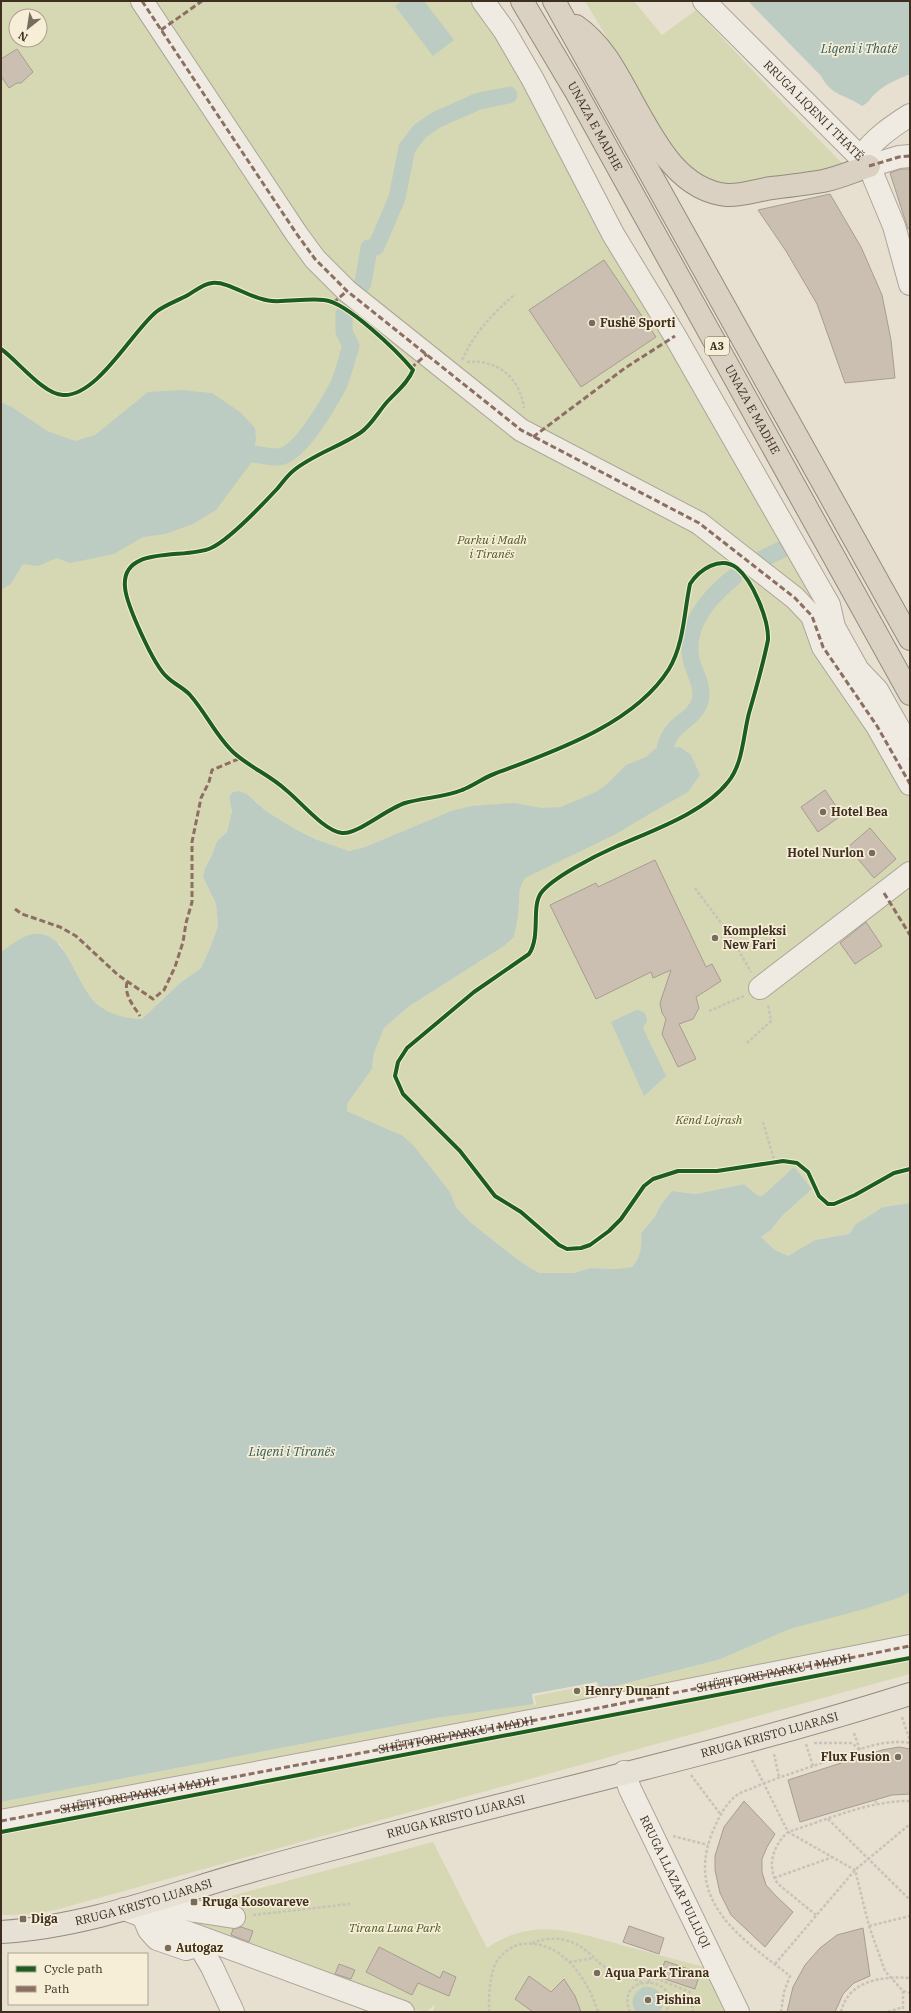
<svg xmlns="http://www.w3.org/2000/svg" width="911" height="2013" viewBox="0 0 911 2013" font-family="'IBM Plex Serif',serif">
  <rect width="100%" height="100%" fill="#e7e0d1"/>
  <g fill="#d6d7b3" fill-rule="evenodd">
    <path d="M1,1H475L482,11L720,427L910,773V1203L883,1207L856,1224L849,1234L815,1240L788,1256L775,1250L761,1237L771,1230L782,1216L811,1190L794,1167L762,1196L757,1195L744,1184L696,1194L672,1191L662,1203L654,1218L641,1233C642,1246 641,1256 632,1267L615,1269L591,1268L574,1273H540L530,1268L513,1256L470,1222L456,1207L450,1192L415,1147L390,1130L347,1111V1104L372,1069L374,1053L384,1028L408,1007L504,946L514,937L518,917L520,888L525,878L451,811L365,847L349,851L315,839L295,829L266,811L257,802L240,791L229,797L232,811L227,832L217,841L211,857L205,868L203,877L216,904L218,926L210,948L201,968L180,983L142,1019C135,1018 127,1018 120,1017C88,1007 74,972 60,944L22,938L1,952V590L11,584L23,564L12,407L1,402ZM16,16H40V40H16Z"/>
    <path d="M585,1H634L662,35L696,10L786,106L843,164L807,178L713,186L677,155Z"/>
    <path d="M910,1592V1674L55,1910L26,1915H1V1802L436,1718L533,1704L532,1694L597,1682L599,1690L718,1660L790,1629L901,1597Z"/>
    <path d="M433,1842L487,1948C534,1916 574,1932 625,1946C653,1953 680,1961 708,1968L729,2012H433L435,2004L427,2012L403,2008L193,1925L197,1905Z"/>
  </g>
  <g fill="#bcccc2">
    <path d="M402,1H424L454,40L433,56L395,6Z"/>
    <path d="M748,1H910V74C899,79 885,84 876,93C870,98 870,102 862,106C845,94 832,97 821,76Z"/>
    <path d="M180,390L212,393L240,412L255,428L256,439L251,463L216,510L193,524L165,534L143,537L114,554L70,563L57,558L38,566L23,564L11,584L1,590V402L12,407L47,431L75,441L95,435L148,392Z"/>
    <path d="M680,747L691,755L700,775L688,792L651,813L616,834L525,878L520,888L518,917L514,937L504,946L408,1007L384,1028L374,1053L372,1069L347,1104V1111L403,1136L415,1147L450,1192L456,1207L470,1222L513,1256L530,1268L540,1273H574L590,1268L615,1269L632,1267C641,1256 642,1246 641,1233L654,1218L662,1203L672,1191L696,1194L744,1184L757,1195L762,1196L794,1167L812,1189L782,1216L771,1230L761,1237L775,1250L788,1256L815,1240L849,1234L856,1224L883,1207L910,1203V1592L901,1597L864,1609L790,1629L718,1660L599,1690L597,1682L532,1695L534,1704L436,1718L1,1802V952C8,947 14,942 22,938C67,916 72,988 101,1007C113,1016 127,1018 142,1019L180,983L201,968L210,948L218,926L216,904L203,877L205,868L211,857L217,841L227,832L232,811L229,797L233,792L240,791L248,795L266,811L295,829L315,839L349,851L365,847L451,811L472,806L515,803L541,808L561,807L596,792L607,784L626,765L646,757L655,749Z"/>
    <path d="M636,1010C643,1010 647,1014 647,1021L643,1028L666,1076L644,1096L611,1022Z"/>
    <path d="M643,1987C658,1985 668,1998 660,2012H636C629,2002 633,1993 643,1987Z"/>
  </g>
  <path fill="#e7e0d1" d="M597,1682L599,1692L597,1691L596,1684L534,1696L536,1704L534,1706L532,1694Z"/>
  <g fill="none" stroke-linecap="round" stroke-linejoin="round">
    <g stroke="#bcccc2" stroke-width="17">
      <path d="M358,289L363,283L369,248L376,247L397,198L407,148L420,131L436,120L479,101L509,95"/>
      <path d="M253,454C263,455 273,459 283,456C303,449 329,403 339,384C344,372 347,358 351,346L344,332V314"/>
      <path d="M760,560L783,549"/>
      <path d="M665,748C672,720 693,723 700,701C704,686 694,673 691,659C684,625 709,597 734,577"/>
    </g>
  </g>
  <g fill="#cbbfb2" stroke="#a89c90">
    <path d="M17,49L33,72L21,83H17L9,88L1,76V59Z"/>
    <path d="M901,169H910V229H908L890,173Z"/>
    <path d="M830,194L861,247L882,295L891,340L895,378L845,383L817,304L786,251L758,210Z"/>
    <path d="M604,260L656,337L581,387L529,310Z"/>
    <path d="M825,790L842,815L818,832L801,807Z"/>
    <path d="M870,828L896,859L874,878L848,847Z"/>
    <path d="M655,860L706,967L712,964L721,981L696,997L699,1008L693,1019L679,1024L696,1059L678,1067L662,1034L666,1019L662,1013L660,1003L671,970L653,978L651,972L596,999L550,905L596,883L598,887Z"/>
    <path d="M866,922L882,946L855,964L840,943Z"/>
    <path d="M899,1747L910,1749V1794L892,1795L800,1822L788,1780L882,1750Z"/>
    <path d="M744,1801L775,1834L767,1847L762,1859V1872L766,1885L776,1896L793,1912L765,1947L731,1915L720,1893L715,1870V1856L724,1827Z"/>
    <path d="M629,1926L664,1938L659,1954L623,1942Z"/>
    <path d="M241,1927L253,1931L249,1942L231,1935L233,1929Z"/>
    <path d="M863,1928L870,1976L854,1983L843,1994L835,2012H787L793,1987L805,1965L820,1948L837,1935Z"/>
    <path d="M379,1947L440,1978L443,1971L456,1977L449,1996L418,1983L412,1995L366,1972Z"/>
    <path d="M665,1961L700,1973L695,1989L659,1977Z"/>
    <path d="M339,1964L355,1970L351,1979L335,1974Z"/>
    <path d="M529,1976L551,1992L564,1979L575,1996L581,2012H533L515,1999Z"/>
  </g>
  <g fill="none" stroke-linecap="round" stroke-linejoin="round">
    <g stroke="#ada599" stroke-width="24">
      <g id="minor">
        <path d="M142,1L296,233L315,259L347,291L521,430L699,523L795,598L812,616L823,647L877,726L910,784"/>
        <path d="M483,1L504,30L532,78L613,234L675,336L829,605L834,627L858,670L877,690L910,748"/>
        <path id="s1" d="M704,1L869,166L894,226L910,284"/>
        <path d="M861,157C874,139 891,127 910,115"/>
        <path d="M869,166L899,157L910,156"/>
        <path d="M760,988L910,873"/>
        <path id="s2" d="M624,1772L630,1789L738,2012"/>
        <path d="M1,1821L573,1713L910,1646"/>
        <path d="M155,1901L195,1911L234,1917"/>
        <path d="M124,1909L403,2012"/>
        <path d="M143,1916L149,1930L157,1939L186,1949L199,1945"/>
        <path d="M193,1935L212,1967L233,2012"/>
      </g>
    </g>
    <g stroke="#928b80" stroke-width="24">
      <g id="major">
        <path id="s3" d="M1,1932C71,1928 141,1905 208,1884C253,1870 298,1858 344,1846C533,1794 724,1753 910,1694"/>
      </g>
    </g>
    <g stroke="#928b80" stroke-width="24">
      <g id="highway">
        <path id="s4" d="M522,1L575,90L910,694"/>
        <path d="M554,1L910,639"/>
        <path d="M576,26C603,45 616,72 632,101C653,138 677,190 727,195C741,196 757,190 772,188C789,186 806,184 823,181C838,178 854,171 869,166"/>
      </g>
    </g>
    <g stroke="#c8c2b9" stroke-width="2.5" stroke-dasharray="3 2" stroke-linecap="butt">
      <path d="M462,360C477,329 490,317 515,294"/>
      <path d="M467,362C498,359 520,378 524,408"/>
      <path d="M695,888L730,935L751,972"/>
      <path d="M709,1011L744,996"/>
      <path d="M747,1043L771,1021L768,1004"/>
      <path d="M763,1122L775,1163"/>
      <path d="M902,1717L910,1741"/>
      <path d="M854,1733L862,1756"/>
      <path d="M814,1743H852L860,1750"/>
      <path d="M806,1744L813,1766"/>
      <path d="M774,1754L779,1777"/>
      <path d="M752,1760L788,1832L855,1870L869,1926L885,1971L903,1991L910,1993"/>
      <path d="M691,1775L721,1815"/>
      <path d="M875,1800L877,1805"/>
      <path d="M828,1819L910,1900"/>
      <path d="M673,1836L708,1845"/>
      <path d="M774,1878L833,1857"/>
      <path d="M253,1915L350,1904"/>
      <path d="M816,1915L778,1884C766,1867 773,1845 788,1832C826,1820 871,1800 910,1801"/>
      <path d="M869,1926L910,1916"/>
      <path d="M532,1943C551,1935 573,1938 589,1953C595,1958 598,1963 605,1967C617,1973 630,1975 642,1983"/>
      <path d="M569,1962L594,1958"/>
      <path d="M775,1964L855,1870L910,1824"/>
      <path d="M648,1982L653,1977L690,1992L693,2012"/>
      <path d="M903,1991V2012"/>
      <path d="M489,2012C489,1996 489,1975 497,1961C502,1953 513,1945 522,1944C561,1939 588,1979 598,2012"/>
      <path d="M630,2012C613,1971 685,1975 666,2012"/>
      <path d="M781,2012L784,1992L790,1976C744,1940 686,1904 711,1836C717,1821 724,1805 737,1795C741,1792 748,1790 753,1788C773,1779 793,1773 813,1766C841,1757 880,1737 910,1743"/>
      <path d="M841,2012C848,1980 883,1976 910,1978"/>
      <path d="M888,2012L903,2007"/>
    </g>
    <use href="#minor" stroke="#efebe3" stroke-width="22"/>
    <use href="#major" stroke="#e6e1d4" stroke-width="22"/>
    <use href="#highway" stroke="#dad1c2" stroke-width="22"/>
    <g stroke="#8d6e63" stroke-width="3" stroke-dasharray="6 3" stroke-linecap="butt">
      <path d="M142,1L296,233L315,259L347,291L521,430L699,523L795,598L812,616L823,647L877,726L910,784"/>
      <path d="M161,30L202,1"/>
      <path d="M869,166L899,157L910,156"/>
      <path d="M333,303L347,291"/>
      <path d="M411,368L427,354"/>
      <path d="M533,437L625,368L675,336"/>
      <path d="M884,893L910,935"/>
      <path d="M15,909L22,914L60,927L76,936L118,975L153,999L164,990L175,967L183,942L186,923L192,902V842L201,798L209,782L212,770L241,758"/>
      <path d="M127,982C124,995 133,1005 140,1016"/>
      <path id="s5" d="M1,1821L573,1713L910,1646"/>
    </g>
    <g stroke="#f7eed8" stroke-width="6">
      <g id="cycleway">
        <path d="M1,349C17,360 44,395 63,395C97,397 131,333 156,312C165,305 177,301 188,295C195,291 203,284 212,283C230,281 251,300 272,301C289,302 307,298 324,300C347,302 398,352 413,370C408,383 396,392 387,402C378,412 371,426 360,433C339,447 312,455 293,471C287,476 282,483 277,489C263,504 229,540 211,548C186,560 121,544 125,587C126,604 154,666 167,677C174,684 184,688 190,695C206,713 216,736 233,752C249,767 270,775 286,790C300,801 324,831 342,833C357,835 386,809 405,803C422,798 446,797 462,790C473,786 483,778 494,774C552,752 634,725 669,669C684,644 684,612 690,584C699,570 720,555 737,568C753,581 769,620 768,640C763,664 756,689 749,713C743,736 743,764 728,782C704,813 651,831 615,847C597,855 553,877 541,893C531,907 541,936 529,954L474,992L407,1048L398,1062L395,1076L403,1094L460,1151L495,1196L521,1212L559,1245L567,1249L581,1248L590,1245L609,1231L621,1219L644,1186L653,1179L678,1171H717L783,1161L797,1163L808,1172L819,1196L828,1204H834L855,1195L894,1173L910,1169"/>
        <path d="M1,1832L910,1658"/>
      </g>
    </g>
    <use href="#cycleway" stroke="#1b5e20" stroke-width="4"/>
  </g>
  <g fill="#786c5e" stroke="#f7eed8" stroke-width="1.5">
    <circle cx="592" cy="323" r="4"/>
    <circle cx="823" cy="812" r="4"/>
    <circle cx="872" cy="853" r="4"/>
    <circle cx="715" cy="938" r="4"/>
    <circle cx="577" cy="1691" r="4"/>
    <circle cx="898" cy="1757" r="4"/>
    <rect x="190" y="1898" width="8" height="8" rx="2"/>
    <rect x="19" y="1915" width="8" height="8" rx="2"/>
    <circle cx="168" cy="1948" r="4"/>
    <circle cx="597" cy="1973" r="4"/>
    <circle cx="648" cy="2000" r="4"/>
  </g>
  <g text-anchor="middle" stroke-width="3.5" stroke-linejoin="round" paint-order="stroke">
    <rect fill="#f7eed8" stroke="#756857" stroke-width="1" x="705" y="337" width="24" height="18" rx="3"/>
    <g font-size="11" font-weight="bold" fill="#3d2e20">
      <text x="717" y="350">A3</text>
    </g>
    <g font-size="12" fill="#3d2e20" stroke="#f7eed8">
      <text dy="4" stroke="none"><textPath href="#s1" startOffset="155">RRUGA LIQENI I THATË</textPath></text>
      <text dy="4" stroke="none"><textPath href="#s4" startOffset="145">UNAZA E MADHE</textPath></text>
      <text dy="4" stroke="none"><textPath href="#s4" startOffset="469">UNAZA E MADHE</textPath></text>
      <text dy="4" stroke="none"><textPath href="#s5" startOffset="787">SHËTITORE PARKU I MADH</textPath></text>
      <text dy="4" stroke="none"><textPath href="#s5" startOffset="463">SHËTITORE PARKU I MADH</textPath></text>
      <text dy="4" stroke="none"><textPath href="#s3" startOffset="794">RRUGA KRISTO LUARASI</textPath></text>
      <text dy="4" stroke="none"><textPath href="#s5" startOffset="139">SHËTITORE PARKU I MADH</textPath></text>
      <text dy="4" stroke="none"><textPath href="#s3" startOffset="470">RRUGA KRISTO LUARASI</textPath></text>
      <text dy="4" stroke="none"><textPath href="#s2" startOffset="121">RRUGA LLAZAR PULLUQI</textPath></text>
      <text dy="4" stroke="none"><textPath href="#s3" startOffset="146">RRUGA KRISTO LUARASI</textPath></text>
    </g>
    <g font-size="12" font-weight="bold" fill="#3d2e20" stroke="#f7eed8" text-anchor="start">
      <text x="600" y="327">Fushë Sporti</text>
      <text x="831" y="816">Hotel Bea</text>
      <text x="864" y="857" text-anchor="end">Hotel Nurlon</text>
      <text x="723" y="935">Kompleksi<tspan x="723" dy="14">New Fari</tspan></text>
      <text x="585" y="1695">Henry Dunant</text>
      <text x="890" y="1761" text-anchor="end">Flux Fusion</text>
      <text x="202" y="1906">Rruga Kosovareve</text>
      <text x="31" y="1923">Diga</text>
      <text x="176" y="1952">Autogaz</text>
      <text x="605" y="1977">Aqua Park Tirana</text>
      <text x="656" y="2004">Pishina</text>
    </g>
    <g font-size="12" font-style="italic" fill="#4d5a26" stroke="#f7eed8">
      <text x="492" y="544">Parku i Madh<tspan x="492" dy="14">i Tiranës</tspan></text>
      <text x="709" y="1124">Kënd Lojrash</text>
      <text x="395" y="1932">Tirana Luna Park</text>
    </g>
    <g font-size="13" font-style="italic" fill="#2f5d5a" stroke="#f7eed8">
      <text x="859" y="53">Liqeni i Thatë</text>
      <text x="292" y="1456">Liqeni i Tiranës</text>
    </g>
  </g>
  <rect width="911" height="2013" fill="none" stroke="#3d2e20" stroke-width="4"/>
  <rect x="8" y="1953" width="140" height="52" fill="#f7eed8" stroke="#ada18e"/>
  <rect x="16" y="1966" width="20" height="6" fill="#1b5e20" stroke="#ada18e"/>
  <text x="44" y="1973" font-size="12" fill="#3d2e20">Cycle path</text>
  <rect x="16" y="1986" width="20" height="6" fill="#8d6e63" stroke="#ada18e"/>
  <text x="44" y="1993" font-size="12" fill="#3d2e20">Path</text>
  <g transform="translate(28 28) rotate(210)"><circle r="19" fill="#f7eed8" stroke="#ada18e"/>
  <path d="M0-3L7 15L0 10L-7 15Z" fill="#786c5e"/>
  <text y="-6" font-size="11" font-weight="bold" text-anchor="middle" fill="#3d2e20">N</text>
  </g>
</svg>
